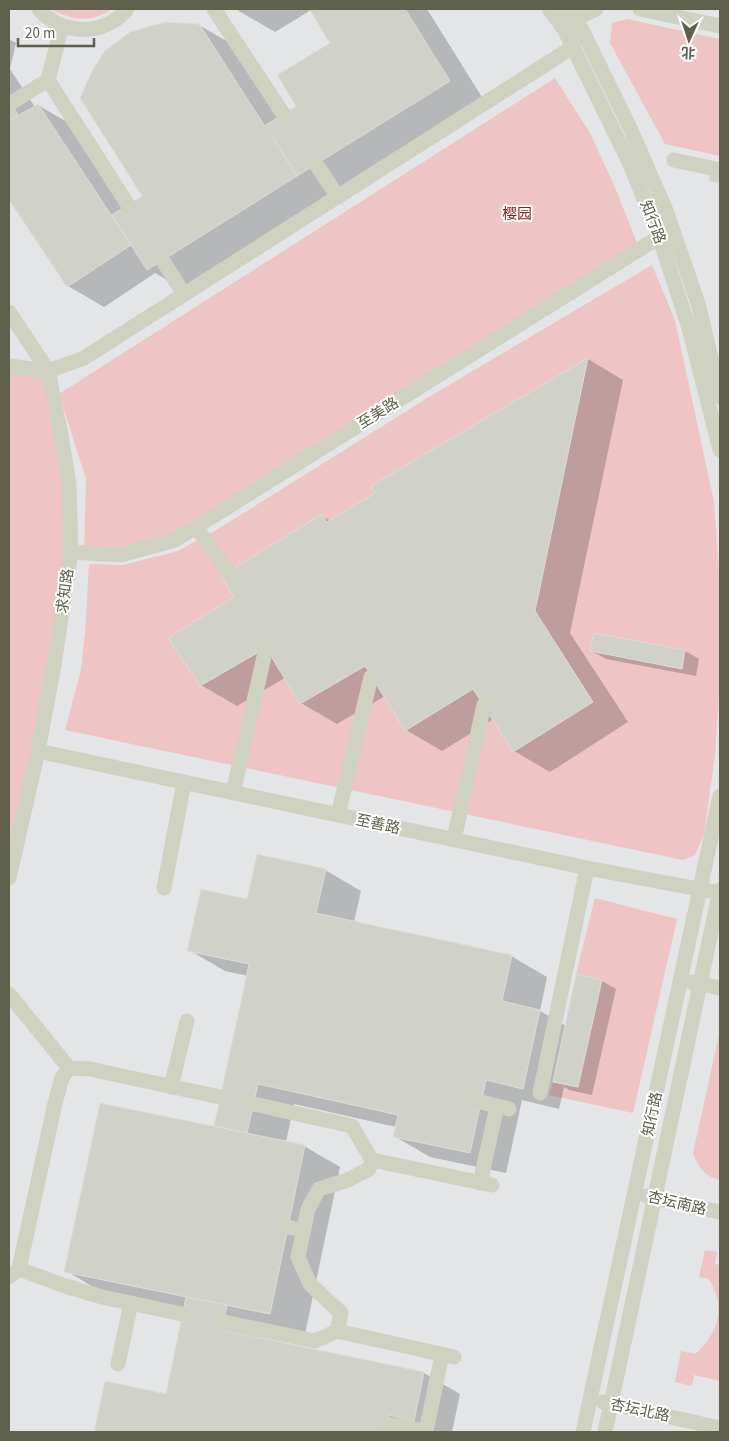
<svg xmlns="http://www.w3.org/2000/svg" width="729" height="1441" viewBox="0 0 729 1441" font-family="'Source Sans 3','Noto Sans SC',sans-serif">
  <rect width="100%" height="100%" fill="#f3f4f5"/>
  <rect fill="#e4e5e6" x="9" y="9" width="711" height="1423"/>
  <g fill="#efc4c5">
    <path d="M51,9H111C91,24 71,20 51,9Z"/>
    <path d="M627,19L720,39V156L665,144L610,43L612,23Z"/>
    <path d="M555,78L590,133L614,185L639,248L175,540L121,555L84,552L86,479L59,394Z"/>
    <path d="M652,265L675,320L714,502L720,588L719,693L715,755L704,834L695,855L683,860L65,730L81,670L85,633L89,564L123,565L178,551L218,529L437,392Z"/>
    <path d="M9,366L48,371L71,552L9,878Z"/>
    <path d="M595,898L677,919L633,1113L549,1095L553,1082L578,1087L602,980L576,974Z"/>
    <path d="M719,1035L720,1036V1180C705,1177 698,1167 693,1153Z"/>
    <path d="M705,1250L717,1252L715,1264L720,1265V1381L694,1375L692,1386L675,1382L681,1351L695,1354C719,1333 726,1307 709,1279L699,1277Z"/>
  </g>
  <g fill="#0003">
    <path d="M237,9H427L485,102L184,290L155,273L104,307L68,286L9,198V39L16,43L10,69L35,107L38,105L74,126L128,206L144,196L199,25L235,46L282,117L298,107L332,43L311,10L275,32L239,11Z"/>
    <path d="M588,359L623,380L570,633L628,722L550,772L514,751L494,719L442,751L406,730L385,696L337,724L301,703L285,678L237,706L201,685L236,597L322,516L331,521Z"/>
    <path d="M591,651H685L699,659L696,676L606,659Z"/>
    <path d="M325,870L361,891L354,922L511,956L547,977L540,1011L566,1026L602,981L616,989L592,1095L569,1090L564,1087L559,1109L522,1100L506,1173L430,1157L394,1136L396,1127L294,1104L286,1142L304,1146L340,1167L305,1334L263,1325L261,1339L424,1373L460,1394L452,1432H95L106,1382L167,1395L185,1309L102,1292L66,1271L215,1128L248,976L225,971L189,950L248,901Z"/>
  </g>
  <g fill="#d0d2ca" stroke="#dbded7">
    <path d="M309,9H405L450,81L297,176L266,125L296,106L277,75L330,43Z"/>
    <path d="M165,22L199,24L297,176L147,270L112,215L142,196L80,98L92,71L105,51L130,32Z"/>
    <path d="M9,100L18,115L9,121Z"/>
    <path d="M38,104L131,245L67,287L9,200V121Z"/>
    <path d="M712,168L720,170V183L709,181Z"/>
    <path d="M588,358L535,611L593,702L513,752L473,689L405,731L365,666L300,704L266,648L200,686L168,638L234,597L221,576L322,514L327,522L375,493L371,486Z"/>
    <path d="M594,633L685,650L682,669L590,651Z"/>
    <path d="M257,854L326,869L316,913L512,955L502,1001L540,1010L523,1089L486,1080L470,1153L393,1137L398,1115L258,1084L247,1133L214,1126L249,964L187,951L201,889L247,899Z"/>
    <path d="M576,974L602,980L578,1087L553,1082Z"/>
    <path d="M100,1103L305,1145L270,1314L64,1272Z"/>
    <path d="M186,1297L227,1305L223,1330L424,1372L414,1421L389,1415L385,1432H94L105,1381L166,1394Z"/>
  </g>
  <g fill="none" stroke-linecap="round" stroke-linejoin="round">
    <g stroke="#cfd1c1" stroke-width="15">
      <path d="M39,9C57,31 91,36 115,20C120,17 124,12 127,9"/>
      <path d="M214,9L284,115"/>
      <path d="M549,9L564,29L630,164L659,236L689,328L720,450"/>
      <path d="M567,9L576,19L583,32L630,128L665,208L698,303L720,397"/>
      <path d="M640,9L720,26"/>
      <path d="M48,80L128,205"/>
      <path d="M11,103L48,80L62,26"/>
      <path d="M674,160L720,170"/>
      <path d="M316,164L338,197"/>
      <path d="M163,261L184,294"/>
      <path d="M9,312L48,371L61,435L69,484L71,552L54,665L38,751L9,878"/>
      <path d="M9,366L48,371L84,358L573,47L576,19L596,9"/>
      <path d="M196,527L228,572"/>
      <path d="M71,552L121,555L175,540L672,229"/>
      <path d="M38,751L587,868L720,893"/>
      <path d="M233,793L266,648"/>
      <path d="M338,815L371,677"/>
      <path d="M454,839L484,705"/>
      <path d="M164,888L184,782"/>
      <path d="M692,982L720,988"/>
      <path d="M9,994L69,1068"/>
      <path d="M171,1087L187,1021"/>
      <path d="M540,1093L587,868"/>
      <path d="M481,1102L497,1106"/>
      <path d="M254,1104L352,1126L372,1160L492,1185"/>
      <path d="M480,1183L497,1106L509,1109"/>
      <path d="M646,1196L720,1212"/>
      <path d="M288,1227L303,1230"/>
      <path d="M19,1269L65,1286L102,1297L182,1314"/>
      <path d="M9,1277L19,1269L55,1103L62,1078L69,1068L90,1069L220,1097"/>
      <path d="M224,1322L315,1341L337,1331L454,1357"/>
      <path d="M337,1331L341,1313L310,1284L298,1257L308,1209L319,1189L348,1180L369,1169L372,1160"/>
      <path d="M118,1364L131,1303"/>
      <path d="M603,1402L720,1428"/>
      <path d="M387,1424L426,1431L442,1355"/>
      <path d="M583,1432L720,796"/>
      <path d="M605,1432L720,890"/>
    </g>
  </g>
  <g text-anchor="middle" stroke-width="4" stroke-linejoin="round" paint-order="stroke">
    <g font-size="15" fill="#82251b" stroke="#fff">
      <text x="517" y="219">樱园</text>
    </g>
    <g font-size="15" fill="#5e604b" stroke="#fff">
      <text transform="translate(653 222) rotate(69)" y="5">知行路</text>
      <text transform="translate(378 413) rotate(-32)" y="5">至美路</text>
      <text transform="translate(65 591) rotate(-82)" y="5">求知路</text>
      <text transform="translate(378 824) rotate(12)" y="5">至善路</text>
      <text transform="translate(652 1114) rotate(-78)" y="5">知行路</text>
      <text transform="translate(677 1203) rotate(13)" y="5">杏坛南路</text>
      <text transform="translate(640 1410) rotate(12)" y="5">杏坛北路</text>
    </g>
  </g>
  <rect width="729" height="1441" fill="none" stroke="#5e604b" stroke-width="20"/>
  <g transform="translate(689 40) rotate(183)" stroke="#ffffff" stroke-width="4" paint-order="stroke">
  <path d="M0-4L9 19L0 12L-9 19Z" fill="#5e604b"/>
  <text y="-8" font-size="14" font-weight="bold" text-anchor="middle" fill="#5e604b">北</text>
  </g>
  <path d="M18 38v8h76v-8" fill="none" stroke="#5e604b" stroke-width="2.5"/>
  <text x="25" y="38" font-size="15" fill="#5e604b" stroke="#ffffff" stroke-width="4" paint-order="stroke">20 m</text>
</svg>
